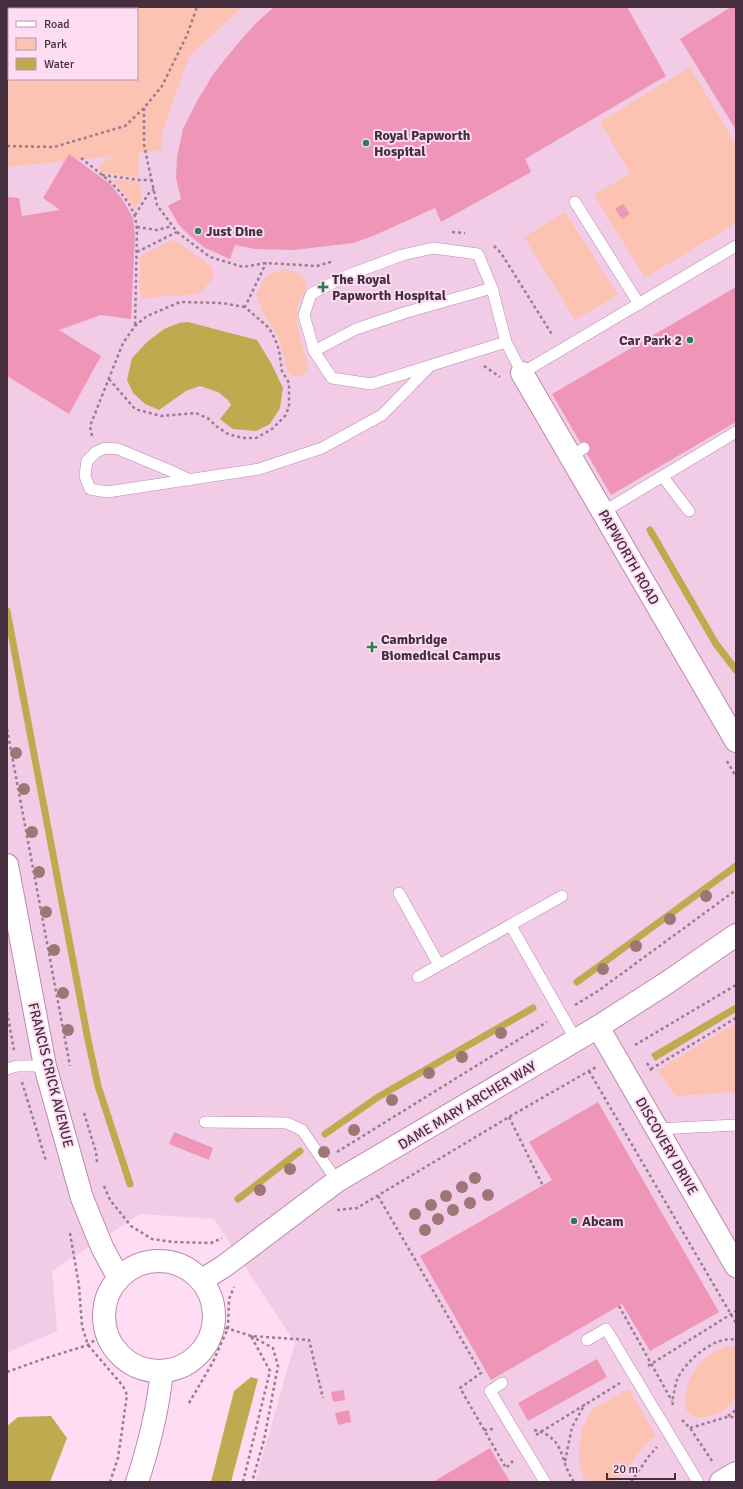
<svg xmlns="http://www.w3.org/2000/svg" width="743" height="1489" viewBox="0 0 743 1489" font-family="Signika,sans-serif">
  <rect width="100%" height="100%" fill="#fedcf4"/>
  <path fill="#f2cce7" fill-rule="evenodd" d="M7,7H736V1482H255L295,1343L214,1219L140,1214L52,1271L57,1331L7,1353ZM9,9H137V79H9Z"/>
  <g fill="#fcc3b3" fill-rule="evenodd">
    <path d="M7,7H242L189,57L162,132V150L138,153L139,158L138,178L100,172L99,164L116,156L7,167ZM9,9H137V79H9Z"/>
    <path d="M690,67L736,145V223L645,278L594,195L630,173L600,122Z"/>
    <path d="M112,179L139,182L142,198L135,209L127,198Z"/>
    <path d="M565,212L618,295L575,320L524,237Z"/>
    <path d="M173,240L178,242L212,267L213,279L199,294L144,298L140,297V258L142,255Z"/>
    <path d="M285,269L300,274L306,281V291L297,306V326L308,365L307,372L300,376H292L288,372L279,339L273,328L263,313L256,295L266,276Z"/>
    <path d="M736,1023V1092L675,1096L658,1070Z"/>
    <path d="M729,1346L736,1347V1398C733,1401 731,1405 728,1407C719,1415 694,1424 687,1411C684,1405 685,1398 686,1393C691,1367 705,1354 729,1346Z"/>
    <path d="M629,1389L656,1436L646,1443L638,1453L624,1475L613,1482H591L584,1478L579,1464V1447L582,1428L593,1409Z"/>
  </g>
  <g fill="#c0aa4f">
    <path d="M188,322L257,340L271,363L283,388L280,408L270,424L256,431L233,429L220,419L231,405L228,400L218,392L200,386L186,391L159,410L145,404L133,393L127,380L132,358L147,342L164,329L179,323Z"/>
    <path d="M736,1004V1012L655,1061L651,1054Z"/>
    <path d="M251,1377L258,1379L231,1482H211L234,1391Z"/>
    <path d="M51,1416L67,1438L50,1482H7V1426L18,1417Z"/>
  </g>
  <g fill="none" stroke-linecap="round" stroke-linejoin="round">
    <g stroke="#c0aa4f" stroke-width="7">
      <path d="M650,530L716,644L736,670"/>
      <path d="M7,611L88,1040L98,1086L130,1184"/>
      <path d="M577,982L736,866"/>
      <path d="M325,1134L378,1097L533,1008"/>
      <path d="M238,1199L300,1151"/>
    </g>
  </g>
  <g fill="#ef95b7">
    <path d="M274,7H627L666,76L525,159L531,172L441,222L435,208L373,236L353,243L294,250L255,249L235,245L230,259L205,248L189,235L179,225L168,206L181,199L176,178L177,157L183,129L197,101L214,73L239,42L256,23Z"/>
    <path d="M731,7H735L736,9V130L680,39Z"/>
    <path d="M69,154L110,184L123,200L133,218L135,236L131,319L101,315L59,330L101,356L69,414L7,376V197L19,198L22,216L60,210L43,198Z"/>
    <path d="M623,204L630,214L622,219L615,209Z"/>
    <path d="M736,287V422L611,495L552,394Z"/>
    <path d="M598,1102L719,1312L650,1351L622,1304L491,1380L420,1256L552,1180L529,1142Z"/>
    <path d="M174,1132L213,1148L209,1160L169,1144Z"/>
    <path d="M597,1359L607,1377L528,1421L518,1403Z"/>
    <path d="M344,1390L345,1400L333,1402L331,1392Z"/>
    <path d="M349,1410L351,1422L338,1425L335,1413Z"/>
    <path d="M490,1448L510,1482H433Z"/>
  </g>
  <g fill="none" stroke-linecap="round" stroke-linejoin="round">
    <g stroke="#bc89af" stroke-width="12">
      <g id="service">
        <path d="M575,202L639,304"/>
        <path d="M506,342L371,384L332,378L314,351L304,315L311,294L346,276L402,255L433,248L478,254L492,288L506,342L522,373L736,246"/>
        <path d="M314,351L356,329L407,312L492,288"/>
        <path d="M571,457L584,448"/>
        <path d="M663,477L689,511"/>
        <path d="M190,480L171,471L118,449L105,448L96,452L87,461L85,476L90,489L107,492L259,469L322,448L382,415L430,366"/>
        <path d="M603,512L736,432"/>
        <path d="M399,893L439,965"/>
        <path d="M511,926L576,1040"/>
        <path d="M418,977L562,896"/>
        <path d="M7,1069L17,1066H45"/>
        <path d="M205,1122L287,1123L302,1130L337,1181"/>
        <path d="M657,1129L736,1125"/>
        <path d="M587,1340L606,1329L698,1482"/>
        <path d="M502,1383L490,1391L545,1482"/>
      </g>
    </g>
    <g stroke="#bc89af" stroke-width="24">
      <g id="minor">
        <path d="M522,373L736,741"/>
        <path d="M7,865L45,1066L82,1198L102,1247L118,1277"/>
        <path d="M598,1027L736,1266"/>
        <path d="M202,1280L223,1267L337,1181L598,1027L668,982L736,935"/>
        <path d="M721,1482L736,1473"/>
      </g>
    </g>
    <g stroke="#bc89af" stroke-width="24">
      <g id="tertiary">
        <circle cx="159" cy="1316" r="55"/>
        <path d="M137,1482C149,1446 158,1409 162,1371"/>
      </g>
    </g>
    <g stroke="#987d91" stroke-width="2.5" stroke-dasharray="3 3" stroke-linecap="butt">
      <path d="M144,108V145L157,205L177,232L210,257L243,267L266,263L317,266L334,261"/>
      <path d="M7,146L54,147L125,126L144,108L162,86L187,35L197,7"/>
      <path d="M81,158C101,174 124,190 134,214C136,219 136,224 137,229L135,326"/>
      <path d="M102,175L139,180H152"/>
      <path d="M135,215L149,193L154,189"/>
      <path d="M137,227L157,230L172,226"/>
      <path d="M452,232L465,233"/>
      <path d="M494,246L501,253L553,336"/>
      <path d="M137,252L177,232"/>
      <path d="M484,366L500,377"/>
      <path d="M109,379L135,409L161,416L196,413L209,419L216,426L228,434L243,438H256L272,429L285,416L289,407V383L282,371L279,350L275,339L269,328L245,307L266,263"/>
      <path d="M92,436L90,426L123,343L135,326L147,316L180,302L222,303L245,307"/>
      <path d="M7,729L70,1066"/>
      <path d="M727,761L736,777"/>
      <path d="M575,1005L598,991L736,890"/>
      <path d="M7,1012L14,1050"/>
      <path d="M635,1045L736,985"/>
      <path d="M647,1063L653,1073"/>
      <path d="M651,1069L736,1018"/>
      <path d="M589,1071L736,1323"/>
      <path d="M22,1082L46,1161"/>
      <path d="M84,1113L96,1152L97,1162"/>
      <path d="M509,1117L543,1186"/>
      <path d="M337,1152L547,1022"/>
      <path d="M104,1186L110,1200L131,1226L152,1239L173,1242L211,1243L222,1238"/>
      <path d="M378,1196L481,1373L460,1388L506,1468L513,1461"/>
      <path d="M337,1210L357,1208L509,1117L596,1067"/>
      <path d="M70,1233L79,1286L82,1326L88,1345L123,1386L127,1395L118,1458L110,1482"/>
      <path d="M619,1306L672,1401"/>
      <path d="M214,1324L251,1336L309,1340L323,1398"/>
      <path d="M251,1336L273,1348L278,1366L264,1440L252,1482"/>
      <path d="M648,1366L736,1311"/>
      <path d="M7,1372L43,1359L88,1345L105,1332"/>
      <path d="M189,1403L213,1362L228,1328L229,1299L234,1287"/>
      <path d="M673,1405L672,1401C674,1394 675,1386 677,1380C684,1362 716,1334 736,1340"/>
      <path d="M728,1416L736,1410"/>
      <path d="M682,1420L690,1428L712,1461"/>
      <path d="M690,1428L727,1417H736"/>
      <path d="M484,1430L493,1429"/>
      <path d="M534,1430C566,1437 559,1461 574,1482"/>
      <path d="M536,1435L539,1433L620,1383"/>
      <path d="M565,1461L572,1427L585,1404"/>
      <path d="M243,1482L270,1371L251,1336"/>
      <path d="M631,1482L649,1456L657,1447"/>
    </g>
    <use href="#service" stroke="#fff" stroke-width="11"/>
    <use href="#minor" stroke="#fff" stroke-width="22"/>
    <use href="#tertiary" stroke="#fff" stroke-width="22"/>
  </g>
  <g fill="#a17476">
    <circle cx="16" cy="753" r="6"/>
    <circle cx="24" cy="789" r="6"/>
    <circle cx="32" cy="832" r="6"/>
    <circle cx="39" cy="872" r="6"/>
    <circle cx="706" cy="896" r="6"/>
    <circle cx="46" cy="912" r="6"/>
    <circle cx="670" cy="919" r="6"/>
    <circle cx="636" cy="946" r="6"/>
    <circle cx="54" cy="950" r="6"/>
    <circle cx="603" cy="969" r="6"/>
    <circle cx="63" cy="993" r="6"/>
    <circle cx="68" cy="1030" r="6"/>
    <circle cx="501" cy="1033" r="6"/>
    <circle cx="462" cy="1057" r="6"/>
    <circle cx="429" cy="1073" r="6"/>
    <circle cx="392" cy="1100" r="6"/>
    <circle cx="354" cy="1130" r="6"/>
    <circle cx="324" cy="1152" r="6"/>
    <circle cx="290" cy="1169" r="6"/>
    <circle cx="475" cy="1178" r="6"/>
    <circle cx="462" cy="1187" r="6"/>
    <circle cx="260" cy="1190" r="6"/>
    <circle cx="488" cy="1195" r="6"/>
    <circle cx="446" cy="1196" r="6"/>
    <circle cx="470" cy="1203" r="6"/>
    <circle cx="431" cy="1205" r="6"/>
    <circle cx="453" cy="1210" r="6"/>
    <circle cx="415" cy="1214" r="6"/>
    <circle cx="438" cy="1219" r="6"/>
    <circle cx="425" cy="1230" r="6"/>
  </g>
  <g fill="#2a7f52" stroke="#fedcf4" stroke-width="1.5">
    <circle cx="366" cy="143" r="4"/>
    <circle cx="198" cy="231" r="4"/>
    <path d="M321 281h4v4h4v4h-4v4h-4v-4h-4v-4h4z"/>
    <circle cx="690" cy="340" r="4"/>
    <path d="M370 641h4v4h4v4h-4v4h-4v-4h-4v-4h4z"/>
    <circle cx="574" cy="1221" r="4"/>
  </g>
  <g text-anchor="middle" stroke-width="4" stroke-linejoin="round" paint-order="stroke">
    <g font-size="14" font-weight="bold" fill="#452f3f" stroke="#fedcf4" text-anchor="start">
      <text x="374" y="140">Royal Papworth<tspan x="374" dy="16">Hospital</tspan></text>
      <text x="206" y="236">Just Dine</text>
      <text x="332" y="284">The Royal<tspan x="332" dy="16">Papworth Hospital</tspan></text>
      <text x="682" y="345" text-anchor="end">Car Park 2</text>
      <text x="381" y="644">Cambridge<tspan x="381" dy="16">Biomedical Campus</tspan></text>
      <text x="582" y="1226">Abcam</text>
    </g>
    <g font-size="14" fill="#452f3f" stroke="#fedcf4">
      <text transform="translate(629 557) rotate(60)" y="5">PAPWORTH ROAD</text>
      <text transform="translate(51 1075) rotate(76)" y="5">FRANCIS CRICK AVENUE</text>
      <text transform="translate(467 1105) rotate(-31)" y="5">DAME MARY ARCHER WAY</text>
      <text transform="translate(667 1146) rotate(60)" y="5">DISCOVERY DRIVE</text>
    </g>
  </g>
  <rect width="743" height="1489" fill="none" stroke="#452f3f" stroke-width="16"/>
  <rect x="8" y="8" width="130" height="72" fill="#fedcf4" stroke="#b497ac"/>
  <rect x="16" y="21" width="20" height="6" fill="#ffffff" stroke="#b497ac"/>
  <text x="44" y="28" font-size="12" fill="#452f3f">Road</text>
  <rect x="16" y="38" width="20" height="12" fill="#fcc3b3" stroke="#b497ac"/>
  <text x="44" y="48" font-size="12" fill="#452f3f">Park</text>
  <rect x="16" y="58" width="20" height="12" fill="#c0aa4f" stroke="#b497ac"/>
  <text x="44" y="68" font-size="12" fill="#452f3f">Water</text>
  <path d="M607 1473v6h68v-6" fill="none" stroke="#452f3f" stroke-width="2"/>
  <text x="613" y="1473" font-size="12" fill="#452f3f" stroke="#fedcf4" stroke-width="3" paint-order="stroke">20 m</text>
</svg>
